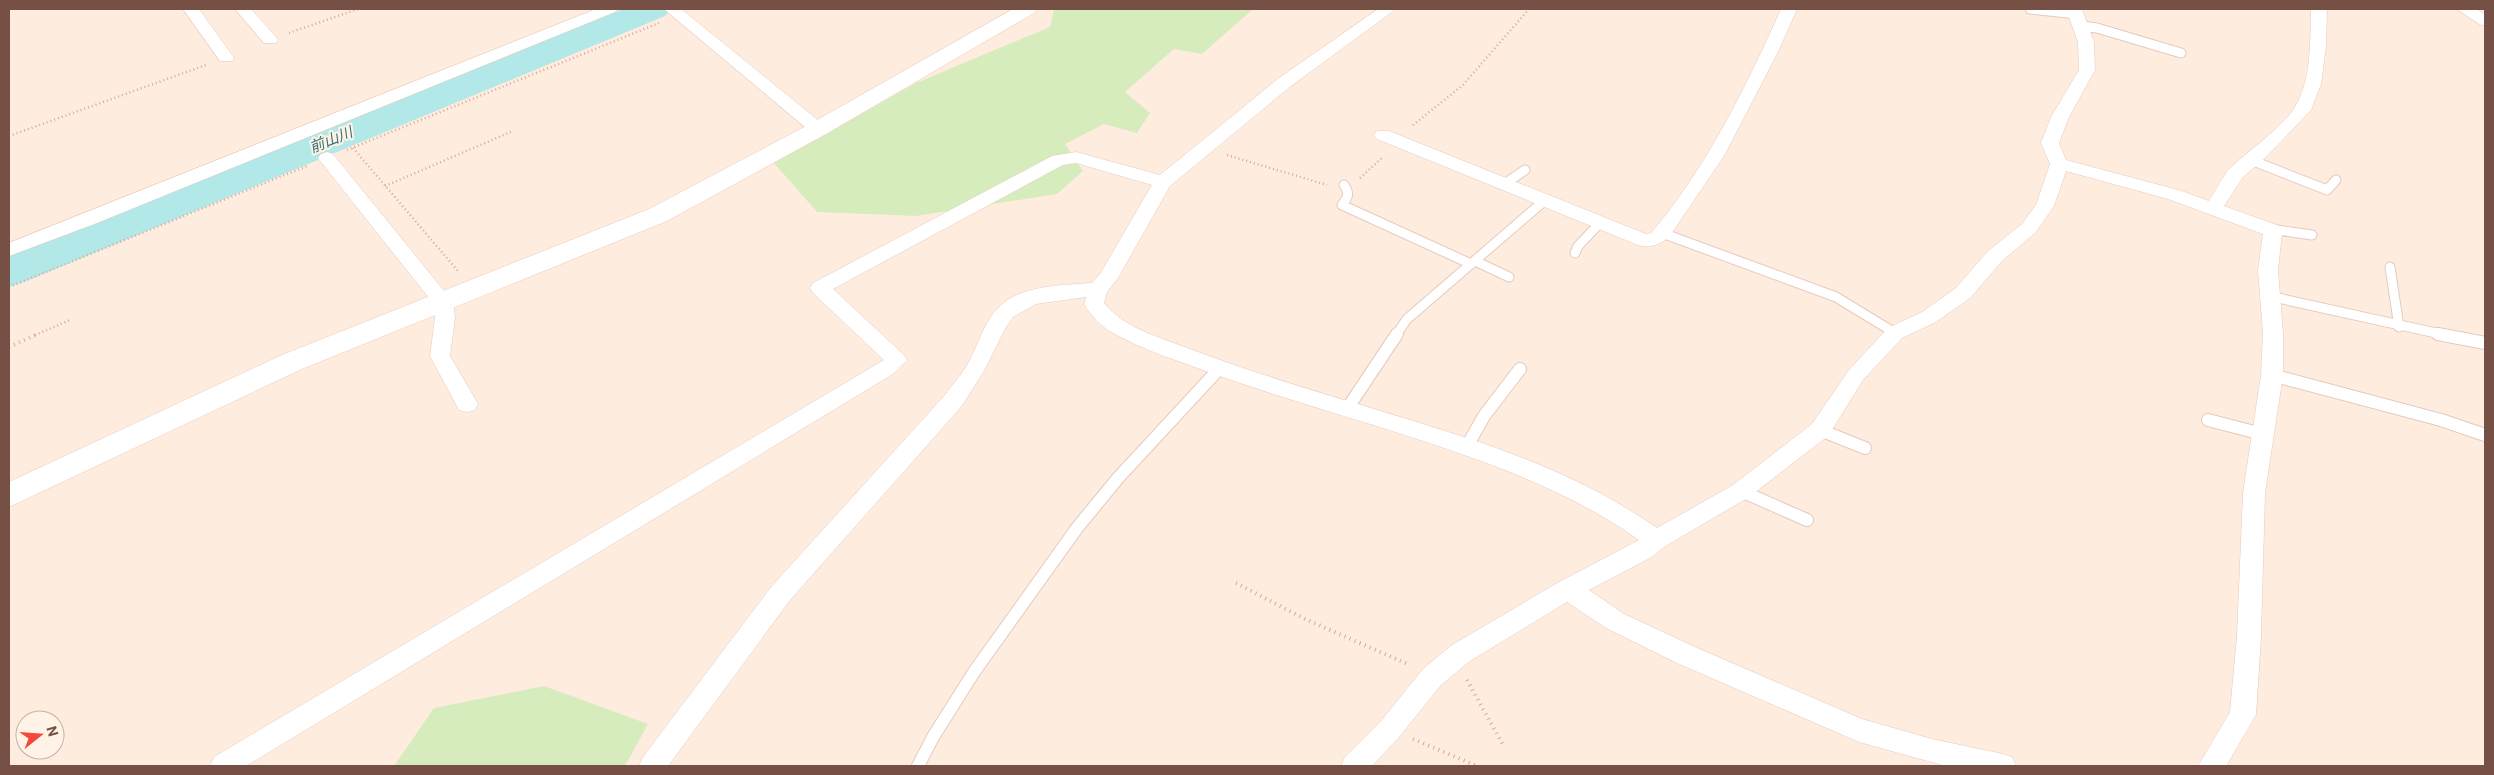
<svg xmlns="http://www.w3.org/2000/svg" width="2494" height="775" viewBox="0 0 2494 775" font-family="Roboto,'Noto Sans JP',sans-serif">
  <rect width="100%" height="100%" fill="#feeddf"/>
  <g fill="#d7ecbd">
    <path d="M1054,9H1253L1202,54L1174,49L1125,92L1150,113L1137,133L1104,124L1065,144L1083,171L1057,194L916,216L817,212L774,163L916,83L1050,27Z"/>
    <path d="M544,686L648,724L625,766H394L434,708Z"/>
  </g>
  <g fill="none" stroke-linecap="round" stroke-linejoin="round">
    <path fill="#b3e8e8" fill-rule="evenodd" d="M623,9H671L665,16L24,282L9,287V255Z"/>
    <g stroke="#e4cabe" stroke-width="11">
      <g id="lane-far1">
        <path d="M2030,9L2077,14"/>
        <path d="M2082,26L2097,28L2181,53"/>
        <path d="M2251,160L2327,190L2336,180"/>
        <path d="M1344,185C1350,194 1348,197 1342,205L1471,264"/>
        <path d="M1503,185L1525,170"/>
        <path d="M2270,229L2312,235"/>
        <path d="M1662,233L1836,297L1895,333"/>
        <path d="M1575,253L1578,246L1600,223"/>
        <path d="M1475,261L1509,277"/>
        <path d="M2390,267L2399,327"/>
        <path d="M2269,296L2445,335"/>
        <path d="M1396,335L1407,319L1544,201"/>
      </g>
    </g>
    <g stroke="#e4cabe" stroke-width="14">
      <g id="lane">
        <path d="M2438,334L2485,343"/>
        <path d="M2272,375L2441,420L2485,435"/>
        <path d="M1347,409L1397,334"/>
        <path d="M2208,420L2262,434"/>
        <path d="M1820,430L1865,448"/>
        <path d="M1466,448L1484,416L1520,369"/>
        <path d="M1741,491L1807,520"/>
        <path d="M918,766L933,737L974,672L1077,528L1118,478L1219,369"/>
      </g>
    </g>
    <g stroke="#e4cabe" stroke-width="1">
      <g id="street">
        <path d="M183,9H199L234,58L232,61H220Z"/>
        <path d="M235,9H251L276,37L278,40L276,43H264Z"/>
        <path d="M596,9H617L615,12L97,223L9,256V243Z"/>
        <path d="M664,9H681L824,125L827,129L824,133H812Z"/>
        <path d="M1378,9H1396L1291,86L1170,186L1118,278L1107,292L1104,303C1125,329 1160,337 1190,349C1282,384 1377,408 1470,439C1536,461 1600,488 1657,528L1733,485L1812,424L1849,370L1888,328L1922,312L1956,288L1988,251L2022,224L2036,205L2050,164L2041,143L2051,117L2079,70L2078,42L2066,9H2082L2094,42L2095,70L2069,117L2059,143L2066,160L2182,191L2209,201C2216,190 2222,177 2230,168C2248,151 2282,128 2295,107C2312,79 2310,41 2311,9H2327L2326,47L2321,84L2311,110L2264,159L2243,177L2224,206L2277,225L2282,233L2278,270L2283,333V375L2265,493L2261,636L2256,715L2226,766H2198L2230,712L2237,636L2243,493L2261,375L2263,333L2258,270L2263,234L2168,199L2066,171L2054,206L2036,232L2002,261L1970,298L1936,322L1902,338L1863,380L1828,436L1749,497L1664,547L1652,557L1589,590L1624,614L1695,647L1862,719L1932,739L2003,754L2012,757L2016,766H1946L1859,742L1677,663L1606,628L1567,602L1470,661L1441,685L1399,737L1372,766H1341L1345,757L1381,721L1423,669L1452,645L1559,582L1639,540C1591,506 1536,481 1481,461C1392,428 1300,405 1211,373C1179,361 1143,350 1113,333C1101,326 1091,316 1084,304L1086,297L1036,304L1013,317L1006,327L984,371L961,407L790,600L668,766H639L643,757L772,586L945,395C953,384 963,373 970,360C979,342 985,320 1000,306C1022,285 1064,285 1092,283L1100,274L1152,185L1076,163L1063,165L833,289L904,355L907,360L893,374L246,766H210L214,757L884,360L813,293L810,288L813,283L1052,156L1076,152L1160,175L1279,78Z"/>
        <path d="M1781,9H1797L1778,52L1724,156L1671,234C1663,244 1650,249 1638,245L1377,139L1374,135L1377,131H1389L1646,234L1651,233C1706,169 1747,85 1781,9Z"/>
        <path d="M2457,9H2476L2485,14V26L2479,24Z"/>
        <path d="M327,152L333,154L453,302L455,318L450,356L478,404L475,410L467,412L459,410L430,356L435,318L433,303L321,162L318,158L321,154Z"/>
      </g>
    </g>
    <g stroke="#eac9ba" stroke-width="1">
      <path id="secondary" d="M1013,9H1037L1034,13L826,134L667,221L302,369L9,507V482L282,355L649,209L810,124Z"/>
    </g>
    <g stroke="#d9a899" stroke-width="2.5" stroke-dasharray="1 3" stroke-linecap="butt">
      <path d="M289,33L358,9"/>
      <path d="M1413,125L1463,85L1529,9"/>
      <path d="M9,136L206,65"/>
      <path d="M353,148L458,271"/>
      <path d="M347,150L659,23"/>
      <path d="M1227,155L1327,185"/>
      <path d="M1360,178L1383,157"/>
      <path d="M385,186L513,131"/>
      <path d="M9,287L307,166"/>
      <path d="M35,335L70,320"/>
    </g>
    <g stroke="#d9a899" stroke-width="4" stroke-dasharray="1 4.5" stroke-linecap="butt">
      <path d="M9,347L38,334"/>
      <path d="M1236,583L1305,619L1410,665"/>
      <path d="M1467,680L1503,745"/>
      <path d="M1413,739L1477,766"/>
    </g>
    <use href="#lane-far1" stroke="#fff" stroke-width="9"/>
    <use href="#lane" stroke="#fff" stroke-width="12"/>
    <use href="#street" fill="#fff" fill-rule="evenodd"/>
    <use href="#secondary" fill="#fff" fill-rule="evenodd"/>
  </g>
  <g text-anchor="middle" stroke-width="4" stroke-linejoin="round" paint-order="stroke">
    <g font-size="15" font-style="italic" fill="#367476" stroke="#fff2e7">
      <text transform="translate(331 140) rotate(-22)" y="5">前山川</text>
    </g>
  </g>
  <rect width="2494" height="775" fill="none" stroke="#764f45" stroke-width="20"/>
  <g transform="translate(40 735) rotate(73)"><circle r="24" fill="#fff2e7" stroke="#c8b1a6"/>
  <path d="M0-4L9 19L0 12L-9 19Z" fill="#f1493c"/>
  <text y="-8" font-size="14" font-weight="bold" text-anchor="middle" fill="#764f45">N</text>
  </g>
</svg>
